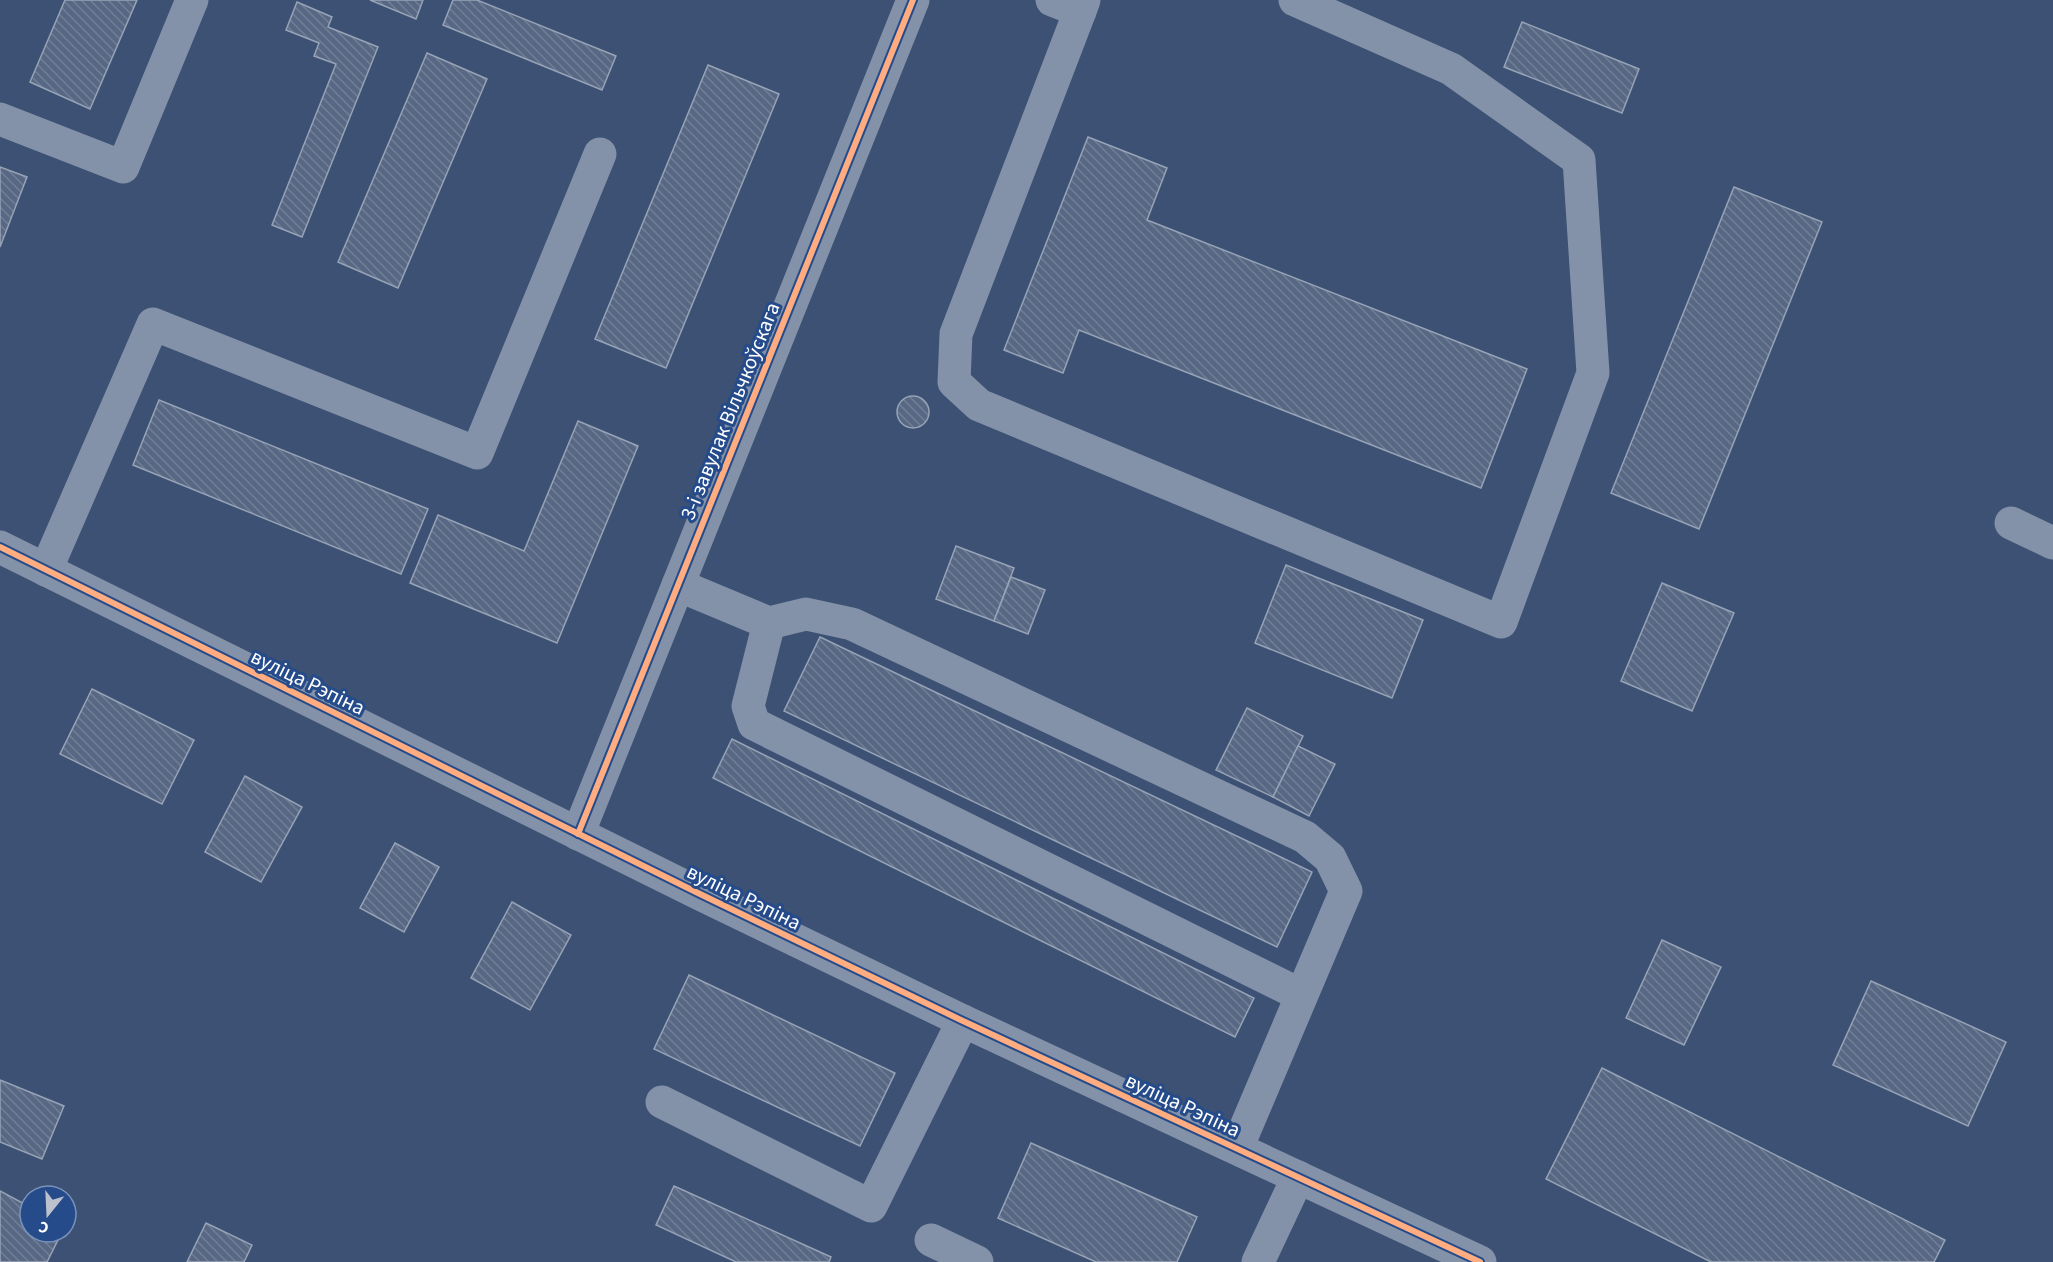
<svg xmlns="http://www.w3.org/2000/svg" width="2053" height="1262" viewBox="0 0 2053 1262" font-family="'Source Sans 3',sans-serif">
  <defs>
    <pattern id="building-back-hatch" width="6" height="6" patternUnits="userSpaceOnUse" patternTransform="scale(1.5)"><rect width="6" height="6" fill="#586884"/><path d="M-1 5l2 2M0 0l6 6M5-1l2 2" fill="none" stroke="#717f96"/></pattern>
  </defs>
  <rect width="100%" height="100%" fill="#3c5173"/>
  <g fill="url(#building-back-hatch)" stroke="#97a3b6" stroke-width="1.5">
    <path d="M65,0H137L90,109L30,82Z"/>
    <path d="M370,0H423L416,19Z"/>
    <path d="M453,0H477L616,56L602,90L443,25Z"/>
    <path d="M297,2L332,17L328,27L378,47L302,237L272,225L336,64L314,56L319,43L286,30Z"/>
    <path d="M1522,22L1639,69L1622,113L1504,67Z"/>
    <path d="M427,53L487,79L398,288L338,262Z"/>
    <path d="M708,65L779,94L666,368L595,339Z"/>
    <path d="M1088,137L1167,168L1147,220L1527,369L1481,488L1079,330L1063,373L1004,350Z"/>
    <path d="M0,167L27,177L0,247Z"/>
    <path d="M1734,187L1822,222L1699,529L1611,493Z"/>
    <circle cx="913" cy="412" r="16"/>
    <path d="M159,400L428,509L401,574L133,465Z"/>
    <path d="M578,421L638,446L557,643L410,583L438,515L524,551Z"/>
    <path d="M956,546L1014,568L994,621L936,599Z"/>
    <path d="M1286,565L1423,620L1392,698L1255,643Z"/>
    <path d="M1011,577L1045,590L1028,634L994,621Z"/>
    <path d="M1662,583L1734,613L1692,711L1621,681Z"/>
    <path d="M820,637L1312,872L1277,947L784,711Z"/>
    <path d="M92,689L194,740L162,804L60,754Z"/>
    <path d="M1247,708L1303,736L1273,797L1216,770Z"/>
    <path d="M732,739L1254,998L1235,1037L713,778Z"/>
    <path d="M1298,746L1335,764L1309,816L1273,797Z"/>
    <path d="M245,776L302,807L261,882L205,852Z"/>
    <path d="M395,843L439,867L404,932L360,908Z"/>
    <path d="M512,902L571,935L530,1010L471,978Z"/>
    <path d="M1662,940L1721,967L1684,1045L1626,1018Z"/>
    <path d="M689,975L895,1073L860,1146L654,1049Z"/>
    <path d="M1871,981L2006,1042L1968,1126L1833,1065Z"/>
    <path d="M1602,1068L1945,1240L1934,1262H1711L1546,1179Z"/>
    <path d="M0,1080L64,1106L42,1159L0,1142Z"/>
    <path d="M1031,1143L1197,1217L1177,1262H1096L998,1218Z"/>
    <path d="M674,1186L831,1257L829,1262H736L656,1225Z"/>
    <path d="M0,1191L30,1207V1232H62L47,1262H0Z"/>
    <path d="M206,1223L252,1245L244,1262H187Z"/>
  </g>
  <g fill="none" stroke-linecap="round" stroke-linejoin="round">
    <g stroke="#8392a8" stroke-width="33">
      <path d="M1052,0L1080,11L1084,0"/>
      <path d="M1080,11L956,334L954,382L979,405L1501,622L1593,373L1579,160L1451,69L1295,0"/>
      <path d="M0,119L123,167L192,0"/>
      <path d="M2011,523L2053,543"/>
      <path d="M0,547L700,894L963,1021L1480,1262"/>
      <path d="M46,570L153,324L477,453L600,154"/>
      <path d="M678,585L769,623L806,614L852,624L1305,837L1330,858L1346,891L1237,1148"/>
      <path d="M769,623L748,706L754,724L1301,995"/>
      <path d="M578,834L913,0"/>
      <path d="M662,1102L871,1206L963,1021"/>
      <path d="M931,1240L977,1262"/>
      <path d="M1258,1262L1298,1177"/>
    </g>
    <g stroke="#254b8a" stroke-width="10">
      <g id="cycleway">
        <path d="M0,547L700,894L963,1021L1480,1262"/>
        <path d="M578,834L913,0"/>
      </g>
    </g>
    <use href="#cycleway" stroke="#ffac80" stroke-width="6"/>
  </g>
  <g text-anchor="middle" stroke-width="6" stroke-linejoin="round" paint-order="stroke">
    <g font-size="21" fill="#fff" stroke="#254b8a">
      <text transform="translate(730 411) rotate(-68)" y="7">3-і завулак Вільчкоўскага</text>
      <text transform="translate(308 682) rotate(26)" y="7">вуліца Рэпіна</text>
      <text transform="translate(744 897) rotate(26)" y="7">вуліца Рэпіна</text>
      <text transform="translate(1183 1105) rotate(25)" y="7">вуліца Рэпіна</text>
    </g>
  </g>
  <g transform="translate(48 1214) rotate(198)"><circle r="28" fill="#254b8a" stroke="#7c93b9" stroke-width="1.5"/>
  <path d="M0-4.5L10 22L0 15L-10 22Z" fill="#bbc2ce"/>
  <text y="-9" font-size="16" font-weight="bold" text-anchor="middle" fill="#ffffff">С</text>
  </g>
</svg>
